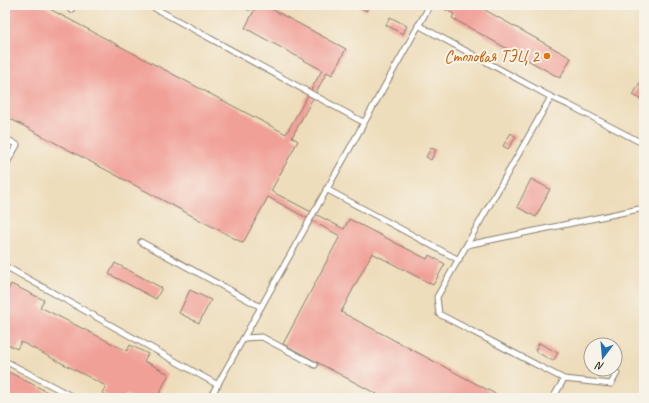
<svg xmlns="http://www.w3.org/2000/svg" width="649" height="403" viewBox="0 0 649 403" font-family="Caveat,sans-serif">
  <rect width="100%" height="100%" fill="#f7f3e8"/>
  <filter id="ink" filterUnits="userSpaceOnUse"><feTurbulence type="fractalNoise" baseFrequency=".025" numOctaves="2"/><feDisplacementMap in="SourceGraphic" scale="8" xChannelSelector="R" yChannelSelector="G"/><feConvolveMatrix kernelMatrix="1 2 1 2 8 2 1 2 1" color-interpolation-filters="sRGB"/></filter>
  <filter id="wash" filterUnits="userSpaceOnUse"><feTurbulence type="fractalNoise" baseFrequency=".012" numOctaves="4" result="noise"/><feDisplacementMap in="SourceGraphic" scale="16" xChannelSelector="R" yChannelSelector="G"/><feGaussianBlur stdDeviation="0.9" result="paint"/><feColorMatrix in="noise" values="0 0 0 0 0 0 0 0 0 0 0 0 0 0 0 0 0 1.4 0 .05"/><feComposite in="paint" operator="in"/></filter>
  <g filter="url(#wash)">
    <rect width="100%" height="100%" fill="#edb"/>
    <g id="blocks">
      <g fill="#f1a098">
        <path d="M5,5H42L286,134L322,70L245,28L257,5H264L346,49L332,75L327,72L292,137L298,141L271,191L344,229L349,219L427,259L429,255L445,264L433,285L372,253L341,312L503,398H384L283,344L340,236L268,197L243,243L5,116Z"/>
        <path d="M356,5H370L366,11Z"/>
        <path d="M446,5H476L571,58L560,78L452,18L454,14L444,9Z"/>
        <path d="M390,17L407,26L403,34L386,25Z"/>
        <path d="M644,75V101L633,95Z"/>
        <path d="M511,133L516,137L508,149L503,146Z"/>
        <path d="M431,148L436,150L431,160L426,157Z"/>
        <path d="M531,179L550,189L536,217L517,207Z"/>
        <path d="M115,263L162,288L156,299L109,274Z"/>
        <path d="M11,284L44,300L40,307L127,351L130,345L148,354L144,361L169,374L157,398H133L126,395L124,398H111L102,393L106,386L21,342L17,349L5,343V296Z"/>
        <path d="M190,290L211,300L199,323L179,313Z"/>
        <path d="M539,343L558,353L553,361L535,351Z"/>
        <path d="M5,370L59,398H9L5,396Z"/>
      </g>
    </g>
  </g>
  <g filter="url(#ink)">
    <use href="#blocks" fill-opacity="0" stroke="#857c6c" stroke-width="1"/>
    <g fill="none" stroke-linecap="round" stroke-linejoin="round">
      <g stroke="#857c6c" stroke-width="7">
        <g id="lane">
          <path d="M149,5L363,122"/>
          <path d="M246,5L249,7"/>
          <path d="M71,10L74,5"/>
          <path d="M418,25L551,97L569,105L644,144"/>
          <path d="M551,97L437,297L439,314L564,379L553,398"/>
          <path d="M5,138L17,145L5,166"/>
          <path d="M5,188H6L5,198"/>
          <path d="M326,189L459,260"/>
          <path d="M141,242L261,307"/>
          <path d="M467,245L644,208"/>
          <path d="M5,266L218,385"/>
          <path d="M244,338L262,337L315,365"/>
          <path d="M5,361L75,398"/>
          <path d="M564,379L611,384L617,373"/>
          <path d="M210,398L430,5"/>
        </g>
      </g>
      <use href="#lane" stroke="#fff" stroke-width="5"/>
    </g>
  </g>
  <circle fill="#e8710a" stroke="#f7f3e8" stroke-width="1.5" cx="547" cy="56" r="4"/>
  <g text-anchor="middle" stroke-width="4" stroke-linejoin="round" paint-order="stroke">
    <g font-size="17" fill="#c56008" stroke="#f7f3e8" text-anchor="end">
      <text x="539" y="62">Столовая ТЭЦ 2</text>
    </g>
  </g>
  <rect width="649" height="403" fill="none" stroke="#f7f3e8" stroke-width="20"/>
  <g transform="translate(603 357) rotate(196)"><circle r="19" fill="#f7f3e8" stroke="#9f9d96"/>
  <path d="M0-3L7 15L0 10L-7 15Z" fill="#1f6fb2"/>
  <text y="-6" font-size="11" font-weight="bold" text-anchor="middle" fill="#1c1c1c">N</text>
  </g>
</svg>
